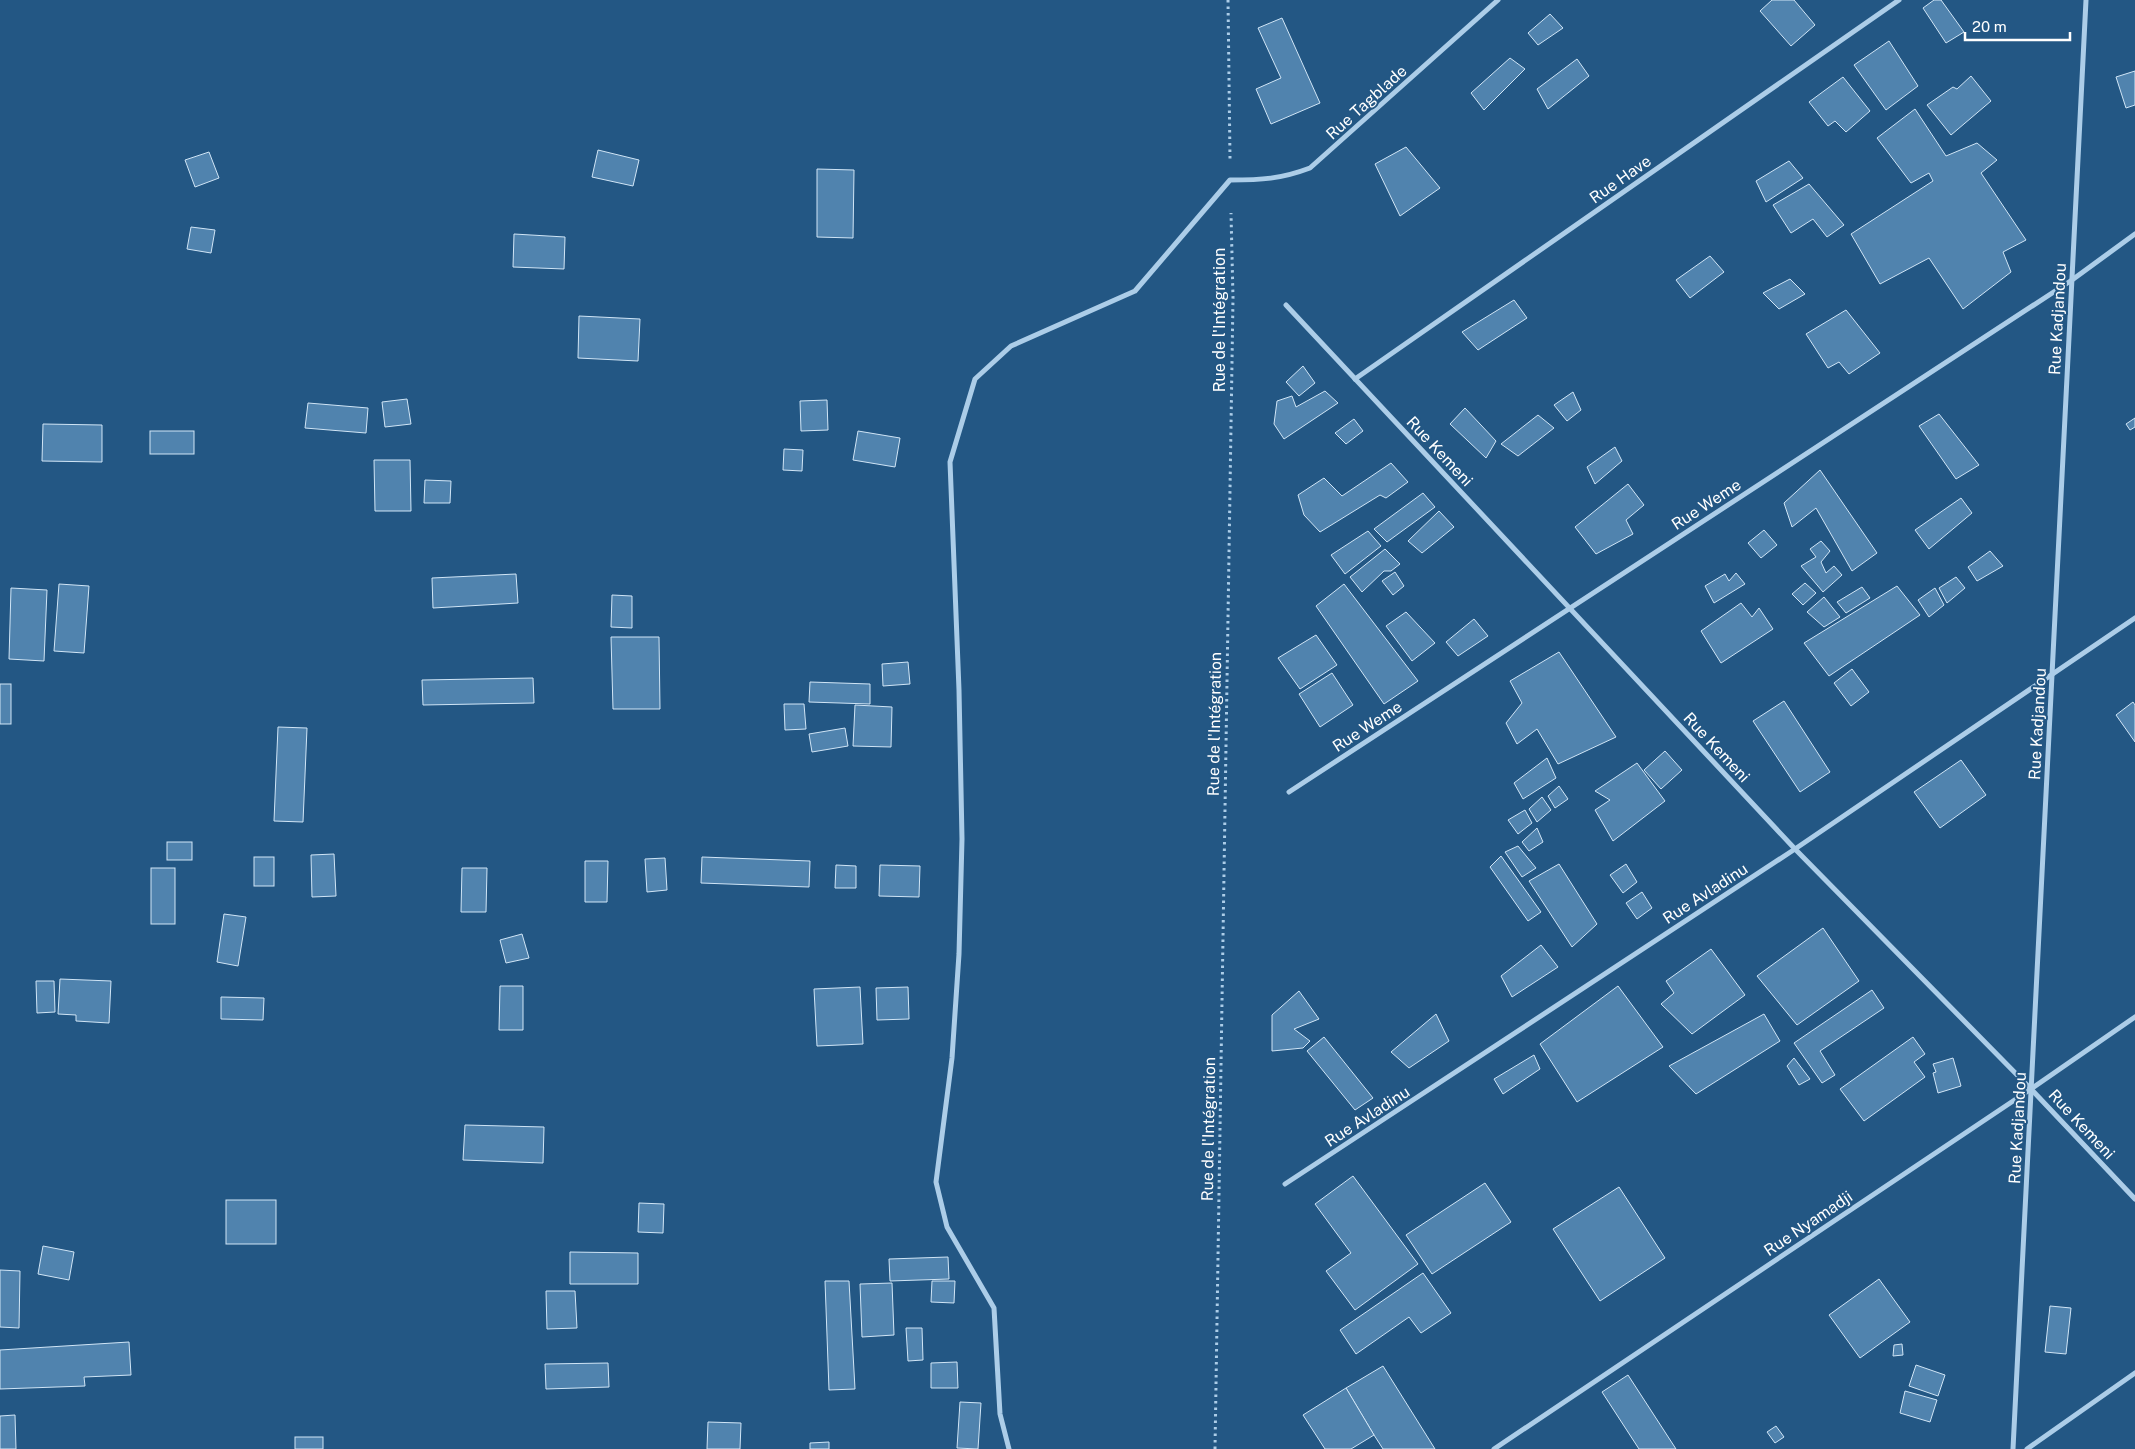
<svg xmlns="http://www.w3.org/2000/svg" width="2135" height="1449" viewBox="0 0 2135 1449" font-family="'Public Sans',sans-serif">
  <rect width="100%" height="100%" fill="#235784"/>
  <g fill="#5083ae" stroke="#d0e5f6">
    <path d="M1772,0H1794L1815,25L1791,46L1760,11Z"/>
    <path d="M1934,0H1941L1964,32L1946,43L1923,8Z"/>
    <path d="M1550,14L1563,28L1538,45L1528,33Z"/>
    <path d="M1282,18L1320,103L1271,124L1256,89L1281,78L1258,28Z"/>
    <path d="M1889,41L1918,86L1886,110L1854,65Z"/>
    <path d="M1510,58L1525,69L1484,110L1471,93Z"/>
    <path d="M1577,59L1589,76L1548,109L1537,89Z"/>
    <path d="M2135,71V105L2126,108L2116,77Z"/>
    <path d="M1971,76L1991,101L1951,135L1927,105L1953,87L1957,89Z"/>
    <path d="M1843,77L1870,111L1846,132L1835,121L1828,126L1809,102Z"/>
    <path d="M1915,109L1946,156L1977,143L1997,160L1981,173L2026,240L2003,252L2011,272L1963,309L1929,258L1880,284L1851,234L1933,181L1929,173L1911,183L1877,138Z"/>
    <path d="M1406,147L1440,188L1400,216L1375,164Z"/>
    <path d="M598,150L639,160L633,186L592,177Z"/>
    <path d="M209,152L219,178L195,187L185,160Z"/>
    <path d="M1789,161L1803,178L1766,202L1756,181Z"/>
    <path d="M817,169L854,170L853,238L817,237Z"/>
    <path d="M1809,184L1844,225L1827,237L1813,219L1791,233L1773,205Z"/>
    <path d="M191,227L215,230L211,253L187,249Z"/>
    <path d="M514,234L565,237L564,269L513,267Z"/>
    <path d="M1710,256L1724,272L1690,298L1676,280Z"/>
    <path d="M1790,279L1805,294L1779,309L1763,293Z"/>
    <path d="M1514,300L1527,318L1478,350L1462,332Z"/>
    <path d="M1846,310L1880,353L1849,374L1839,362L1828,368L1806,334Z"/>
    <path d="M579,316L640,319L638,361L578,358Z"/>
    <path d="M1303,366L1315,383L1299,396L1286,382Z"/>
    <path d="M1325,391L1338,403L1284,439L1274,424L1277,401L1292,396L1296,407Z"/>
    <path d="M1573,392L1581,410L1567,421L1554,405Z"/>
    <path d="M407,399L411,424L385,427L382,402Z"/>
    <path d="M827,400L828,430L801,431L800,401Z"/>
    <path d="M308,403L368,408L366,433L305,428Z"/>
    <path d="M1465,408L1496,441L1486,458L1450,424Z"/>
    <path d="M1939,414L1979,465L1956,479L1919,426Z"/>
    <path d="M1538,415L1554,428L1518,456L1501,444Z"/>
    <path d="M2135,418V427L2130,430L2126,424Z"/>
    <path d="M1354,419L1363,431L1346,444L1335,433Z"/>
    <path d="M43,424L102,425V462L42,461Z"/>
    <rect x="150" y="431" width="44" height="23"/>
    <path d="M858,431L900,438L895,467L853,460Z"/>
    <path d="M1615,447L1622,461L1595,484L1587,467Z"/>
    <path d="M784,449L803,450L802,471L783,470Z"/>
    <path d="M374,460H410L411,511H375Z"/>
    <path d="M1391,463L1408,482L1386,498L1380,495L1320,532L1304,515L1298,495L1324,478L1342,496Z"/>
    <path d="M1820,470L1877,553L1852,571L1816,508L1792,527L1784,503Z"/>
    <path d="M425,480L451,481L450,503H424Z"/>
    <path d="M1628,484L1644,505L1626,520L1633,534L1596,554L1575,527Z"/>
    <path d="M1423,493L1435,507L1387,542L1374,529Z"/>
    <path d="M1961,498L1972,513L1929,549L1915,530Z"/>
    <path d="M1439,511L1454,527L1422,553L1408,541Z"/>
    <path d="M1764,530L1777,545L1761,558L1748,543Z"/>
    <path d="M1368,531L1381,546L1345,574L1331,555Z"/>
    <path d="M1821,541L1830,551L1821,562L1826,573L1834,566L1842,575L1823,592L1801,566L1816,557L1810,549Z"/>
    <path d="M1385,549L1400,564L1391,571H1384L1362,592L1350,577Z"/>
    <path d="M1990,551L2003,566L1977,581L1968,567Z"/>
    <path d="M1395,572L1404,586L1393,595L1382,581Z"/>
    <path d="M1736,573L1745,584L1714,603L1705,586L1725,574L1729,581Z"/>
    <path d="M516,574L518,603L433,608L432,578Z"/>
    <path d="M1956,577L1965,588L1947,603L1939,588Z"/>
    <path d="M1805,583L1816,593L1803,605L1792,594Z"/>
    <path d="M59,584L89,586L84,653L54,651Z"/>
    <path d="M1344,584L1418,681L1384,704L1316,606Z"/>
    <path d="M1897,586L1920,615L1829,676L1804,643Z"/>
    <path d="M1862,587L1870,598L1846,613L1837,602Z"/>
    <path d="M11,588L47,590L44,661L9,659Z"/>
    <path d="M1935,588L1944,605L1929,617L1918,600Z"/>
    <path d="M612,595L632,596V628L611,627Z"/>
    <path d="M1824,597L1840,617L1824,627L1807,612Z"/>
    <path d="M1741,603L1752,617L1759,608L1773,629L1721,663L1701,631Z"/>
    <path d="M1406,612L1435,643L1412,661L1386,626Z"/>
    <path d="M1474,619L1488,636L1458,656L1446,642Z"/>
    <path d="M1316,635L1337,665L1300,689L1278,658Z"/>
    <path d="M611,637H659L660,709H613Z"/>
    <path d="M1559,652L1616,737L1558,764L1537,729L1517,744L1506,723L1522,703L1510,681Z"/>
    <path d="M908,662L910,684L883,686L882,664Z"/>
    <path d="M1852,669L1869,692L1851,706L1834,683Z"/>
    <path d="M1332,673L1353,705L1320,727L1299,694Z"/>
    <path d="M533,678L534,703L423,705L422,680Z"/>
    <path d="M810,682L870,684V704L809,702Z"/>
    <rect x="0" y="684" width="11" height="40"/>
    <path d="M1784,701L1830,772L1800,792L1753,721Z"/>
    <path d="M2133,702L2135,705V742L2116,715Z"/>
    <path d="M784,704H804L806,729L785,730Z"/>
    <path d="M855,705L892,707L891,747L853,746Z"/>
    <path d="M278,727L307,728L303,822L274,821Z"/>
    <path d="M845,728L848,746L812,752L809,734Z"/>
    <path d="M1665,751L1682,770L1661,789L1644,770Z"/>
    <path d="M1547,758L1556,778L1523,799L1514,783Z"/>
    <path d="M1961,760L1986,795L1940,828L1914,792Z"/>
    <path d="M1637,763L1665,801L1613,841L1595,810L1610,800L1595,791Z"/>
    <path d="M1559,786L1568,799L1555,808L1548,796Z"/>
    <path d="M1542,797L1551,810L1537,822L1529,809Z"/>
    <path d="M1525,810L1532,823L1518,834L1508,820Z"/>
    <path d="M1537,828L1543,842L1529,851L1522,842Z"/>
    <rect x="167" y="842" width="25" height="18"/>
    <path d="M1518,846L1536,868L1522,877L1505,852Z"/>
    <path d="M334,854L336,896L312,897L311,855Z"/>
    <path d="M1501,856L1541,912L1528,921L1490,867Z"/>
    <rect x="254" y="857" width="20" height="29"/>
    <path d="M702,857L810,861L809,887L701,883Z"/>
    <path d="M665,858L667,890L647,892L645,859Z"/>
    <path d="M585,861H608L607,902H585Z"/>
    <path d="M1559,864L1597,924L1572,947L1529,881Z"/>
    <path d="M1626,864L1637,882L1623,893L1610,875Z"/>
    <path d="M836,865L856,866V888H835Z"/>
    <path d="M880,865L920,866L919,897L879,896Z"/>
    <rect x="151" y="868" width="24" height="56"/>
    <path d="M462,868H487L486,912H461Z"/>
    <path d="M1642,892L1652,908L1637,919L1626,903Z"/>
    <path d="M224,914L246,917L238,966L217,962Z"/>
    <path d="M1823,928L1859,981L1797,1025L1757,976Z"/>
    <path d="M522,934L529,958L506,963L500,940Z"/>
    <path d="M1541,945L1558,967L1512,997L1501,976Z"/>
    <path d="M1711,949L1745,995L1692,1034L1661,1004L1674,993L1666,981Z"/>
    <path d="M60,979L111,981L109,1023L76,1021V1015L58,1014Z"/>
    <path d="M36,981H54L55,1012L37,1013Z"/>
    <path d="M500,986H523V1030H499Z"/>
    <path d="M1618,986L1663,1047L1577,1102L1540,1044Z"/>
    <path d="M860,987L863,1044L817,1046L814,989Z"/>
    <path d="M908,987L909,1019L877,1020L876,988Z"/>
    <path d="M1872,990L1884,1008L1820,1051L1835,1075L1822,1083L1794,1043Z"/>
    <path d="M1299,991L1319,1019L1294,1029L1310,1041L1303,1048L1272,1051V1015Z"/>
    <path d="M221,997L264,998L263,1020L221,1019Z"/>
    <path d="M1436,1014L1449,1041L1409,1068L1391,1052Z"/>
    <path d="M1764,1014L1780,1041L1696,1094L1669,1066Z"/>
    <path d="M1324,1037L1373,1098L1355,1110L1307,1051Z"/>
    <path d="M1913,1037L1925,1054L1914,1062L1925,1077L1864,1121L1840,1089Z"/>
    <path d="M1534,1055L1540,1069L1503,1094L1494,1079Z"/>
    <path d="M1794,1058L1810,1079L1799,1085L1787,1066Z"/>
    <path d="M1953,1058L1961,1086L1938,1093L1933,1073L1936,1072L1933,1064Z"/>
    <path d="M465,1125L544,1127L543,1163L463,1160Z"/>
    <path d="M1353,1176L1418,1264L1355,1310L1326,1271L1351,1253L1315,1204Z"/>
    <path d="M1485,1183L1511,1222L1432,1274L1406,1235Z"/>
    <path d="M1619,1187L1665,1258L1600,1301L1553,1229Z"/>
    <rect x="226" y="1200" width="50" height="44"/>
    <path d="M639,1203L664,1204L663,1233L638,1232Z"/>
    <path d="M43,1246L74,1252L69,1280L38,1274Z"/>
    <path d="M570,1252L638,1253V1284H570Z"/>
    <path d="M948,1257L949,1279L890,1281L889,1259Z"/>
    <path d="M0,1270L20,1271L19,1328L0,1327Z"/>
    <path d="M1423,1273L1451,1313L1421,1333L1409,1317L1356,1354L1340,1330Z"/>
    <path d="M1879,1279L1910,1322L1860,1358L1829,1315Z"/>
    <path d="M825,1281H849L855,1389L829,1390Z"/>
    <path d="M932,1281H955L954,1303L931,1302Z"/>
    <path d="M892,1283L894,1335L862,1337L860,1284Z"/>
    <path d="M546,1291H575L577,1328L547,1329Z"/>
    <path d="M2050,1306L2071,1308L2066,1354L2045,1352Z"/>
    <path d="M906,1328H922L923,1360L908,1361Z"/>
    <path d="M129,1342L131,1375L84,1377L85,1386L0,1389V1350Z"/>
    <path d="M1902,1344L1903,1355L1893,1356L1894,1345Z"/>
    <path d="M957,1362L958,1388H931V1363Z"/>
    <path d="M608,1363L609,1387L546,1389L545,1364Z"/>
    <path d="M1916,1365L1945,1375L1938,1396L1909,1386Z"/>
    <path d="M1383,1366L1435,1449H1383L1374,1435L1346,1388Z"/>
    <path d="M1628,1375L1676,1449H1639L1602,1392Z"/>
    <path d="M1346,1388L1374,1435L1351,1449H1325L1303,1415Z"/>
    <path d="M1905,1391L1937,1400L1930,1422L1900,1413Z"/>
    <path d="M960,1402L981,1403L978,1449L957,1448Z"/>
    <path d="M15,1415L16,1449H0V1416Z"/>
    <path d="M708,1422L741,1423L740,1449H707Z"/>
    <path d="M1776,1426L1784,1437L1775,1443L1767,1432Z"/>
    <rect x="295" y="1437" width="28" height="12"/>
    <path d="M829,1442V1449H810V1443Z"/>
  </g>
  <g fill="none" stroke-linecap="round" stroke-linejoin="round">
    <g stroke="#accde8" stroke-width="3" stroke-dasharray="2.5 4" stroke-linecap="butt">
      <path d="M1228,0L1230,159"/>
      <path d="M1215,1449L1233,298L1231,213"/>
    </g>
    <g stroke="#accde8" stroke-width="5">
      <path d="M1286,305L1795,849L2031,1089L2135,1199"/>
      <path d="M1355,379L1899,0"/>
      <path d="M1289,792L2072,280L2135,234"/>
      <path d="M1285,1184L1795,849L2135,618"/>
      <path d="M1009,1449L1000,1414L994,1308L947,1227L936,1182L952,1058L959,954L962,839L959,690L950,462L975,379L1011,346L1135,291L1230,180C1261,180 1281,179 1310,168L1498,0"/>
      <path d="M1494,1449L2031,1089L2135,1017"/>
      <path d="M2013,1449L2086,0"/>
      <path d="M2027,1449L2135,1373"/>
    </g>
  </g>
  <g text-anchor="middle" stroke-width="4" stroke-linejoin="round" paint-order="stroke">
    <g font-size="16" fill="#fff" stroke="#235784">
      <text transform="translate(1366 102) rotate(-42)" y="6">Rue Tagblade</text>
      <text transform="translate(1620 179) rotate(-35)" y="6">Rue Have</text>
      <text transform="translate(2057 319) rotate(-87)" y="6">Rue Kadjandou</text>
      <text transform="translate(1219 320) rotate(-90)" y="6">Rue de l'Intégration</text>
      <text transform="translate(1440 451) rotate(47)" y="6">Rue Kemeni</text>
      <text transform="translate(1706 504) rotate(-33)" y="6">Rue Weme</text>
      <text transform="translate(1214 724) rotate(-89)" y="6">Rue de l'Intégration</text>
      <text transform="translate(2037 724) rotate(-87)" y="6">Rue Kadjandou</text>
      <text transform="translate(1367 726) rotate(-33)" y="6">Rue Weme</text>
      <text transform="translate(1717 747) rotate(47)" y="6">Rue Kemeni</text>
      <text transform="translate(1705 893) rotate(-33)" y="6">Rue Avladinu</text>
      <text transform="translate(1367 1116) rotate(-33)" y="6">Rue Avladinu</text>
      <text transform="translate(2082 1124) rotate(47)" y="6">Rue Kemeni</text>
      <text transform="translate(2017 1128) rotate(-87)" y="6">Rue Kadjandou</text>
      <text transform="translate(1208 1129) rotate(-89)" y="6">Rue de l'Intégration</text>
      <text transform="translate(1808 1223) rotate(-34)" y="6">Rue Nyamadji</text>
    </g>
  </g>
  <path d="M1965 32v8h105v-8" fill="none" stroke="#ffffff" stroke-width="2.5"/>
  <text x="1972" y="32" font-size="15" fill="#ffffff" stroke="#235784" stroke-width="4" paint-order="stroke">20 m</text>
</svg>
